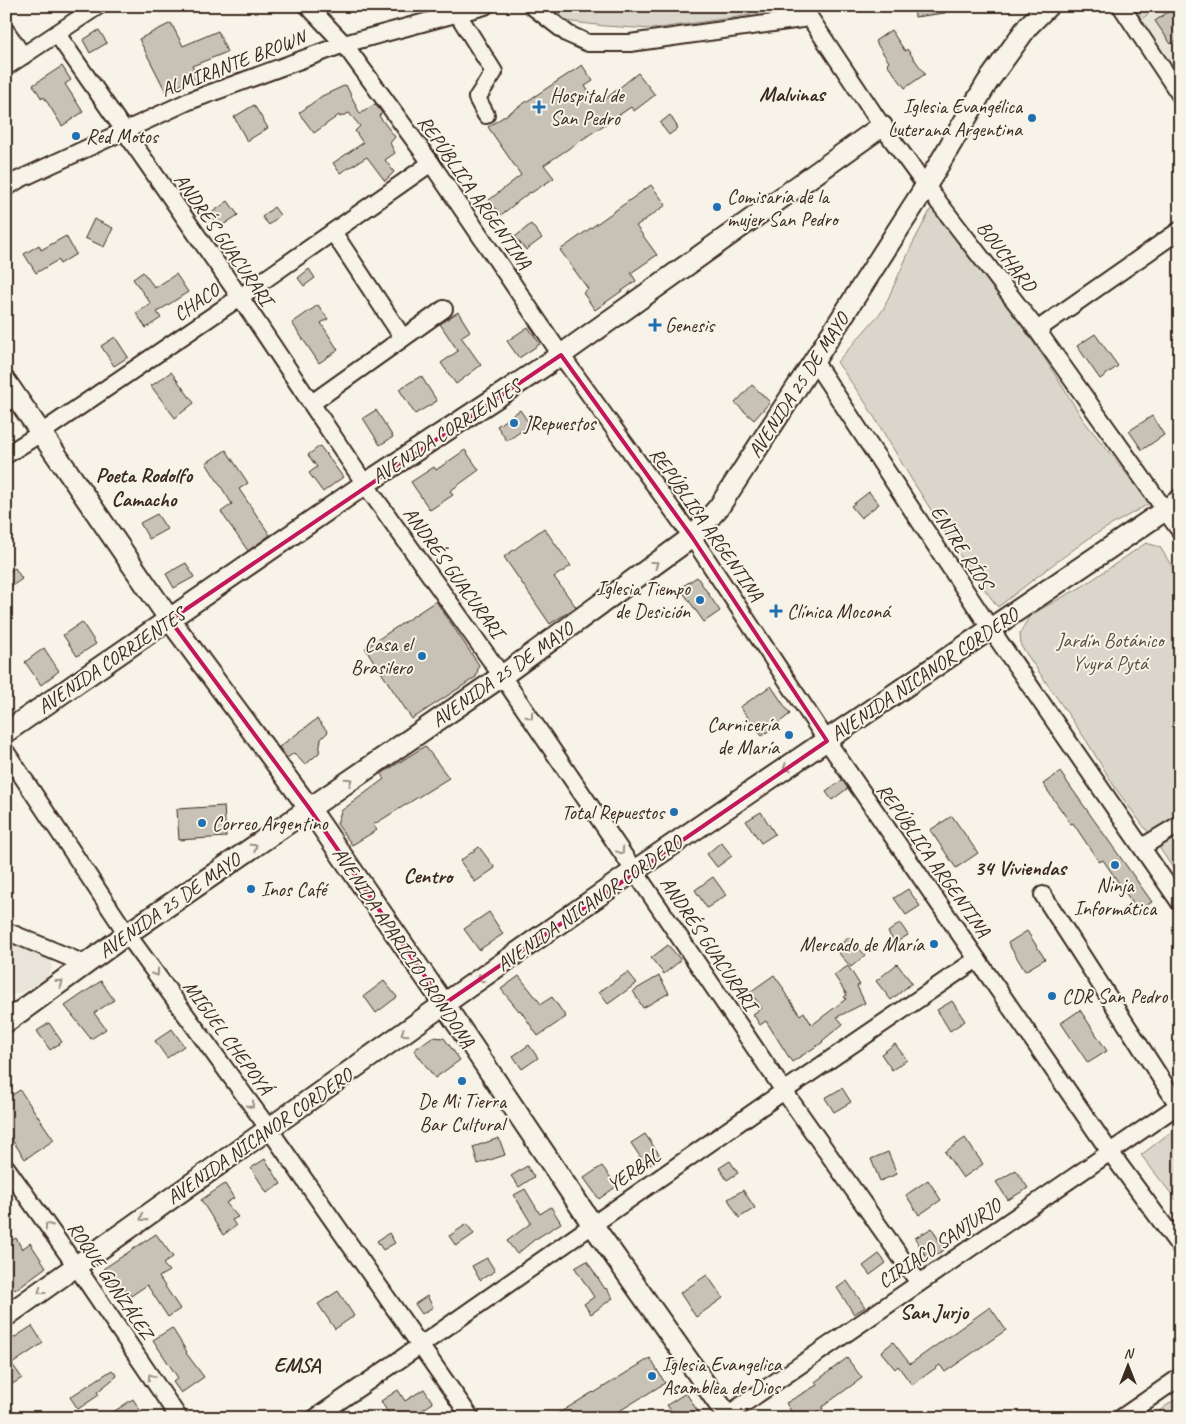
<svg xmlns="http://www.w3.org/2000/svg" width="1186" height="1424" viewBox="0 0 1186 1424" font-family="Caveat,sans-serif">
  <rect width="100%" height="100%" fill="#f7f3e8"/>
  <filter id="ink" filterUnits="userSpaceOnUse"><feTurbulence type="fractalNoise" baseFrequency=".02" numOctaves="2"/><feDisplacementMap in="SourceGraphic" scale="10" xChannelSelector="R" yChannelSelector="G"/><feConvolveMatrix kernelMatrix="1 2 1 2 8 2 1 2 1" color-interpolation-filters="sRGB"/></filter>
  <g filter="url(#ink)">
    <g fill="#e9e4d9">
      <path d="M1161,6H1180V75L1141,20Z"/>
      <path d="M6,941L49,957L52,969L46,978L22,992L6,996Z"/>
    </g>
    <g fill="#dbd6cb" stroke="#8b8074">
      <path d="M560,6H792L794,9L652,29L605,26L565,21L550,8Z"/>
      <path d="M1134,6H1158L1137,23L1140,15Z"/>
      <path d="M931,209L940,210L974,261L1012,312L1047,362L1084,421L1150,503L1092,536L1047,569L998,607L966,565L912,480L867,405L837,362L883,310L912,245Z"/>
      <path d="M1146,543L1160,547L1180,580V879L1159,847L1116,789L1086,740L1021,646L1020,633L1030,615L1083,586Z"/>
      <path d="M1180,1125V1205L1141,1155Z"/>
      <path d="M1180,1396V1418H1149Z"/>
    </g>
    <g fill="#c8c1b6" stroke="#3b2a1e">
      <path d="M914,6H945V13L915,17Z"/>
      <path d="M1176,6H1180V38L1171,44L1155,21Z"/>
      <path d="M171,23L183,46L218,31L227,52L192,66L198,77L166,92L139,39Z"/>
      <path d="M99,30L107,43L90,53L83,40Z"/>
      <path d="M891,30L905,51L907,49L925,74L905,88L887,64L889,62L875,41Z"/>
      <path d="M582,65L593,81L585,86L596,103L603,98L604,100L638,73L655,95L634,111L631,107L544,165L554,178L531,193L530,192L501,215L489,200L521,175L488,127Z"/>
      <path d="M62,66L71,80L65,84L83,112L62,126L44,97L42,99L33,85Z"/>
      <path d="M346,85L360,114L375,104L382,113L379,116L395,137L390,143L395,153L385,160L394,172L385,181L367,157L340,173L333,163L363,143L355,131L360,126L349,113L340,117L339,115L314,133L299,113L322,96Z"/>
      <path d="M254,105L268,128L247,141L234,117Z"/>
      <path d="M670,115L678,128L669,135L660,123Z"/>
      <path d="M651,185L666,205L636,226L657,255L631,273L636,281L595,310L583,293L588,289L560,250Z"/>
      <path d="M228,201L238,215L220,227L210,214Z"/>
      <path d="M274,207L280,215L269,225L262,217Z"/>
      <path d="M94,219L113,228L104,247L85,238Z"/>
      <path d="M531,224L542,238L526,250L515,237Z"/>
      <path d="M66,236L76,254L60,264L58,260L36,273L24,254L39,245L41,250Z"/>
      <path d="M309,269L315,278L304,286L298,278Z"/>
      <path d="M143,272L155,288L176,274L188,292L157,312L161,318L146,328L136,313L151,304L133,279Z"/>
      <path d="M318,305L328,319L321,323L338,350L319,363L292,323Z"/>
      <path d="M458,312L470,331L461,337L481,365L456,384L441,363L458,351L440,324Z"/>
      <path d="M528,327L540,344L519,358L507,341Z"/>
      <path d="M1095,334L1118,366L1100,379L1077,346Z"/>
      <path d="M115,337L128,357L114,366L101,346Z"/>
      <path d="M171,372L194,403L175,418L151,386Z"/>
      <path d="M421,376L437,401L415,414L399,389Z"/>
      <path d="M752,385L770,402L754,420L735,403Z"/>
      <path d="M376,410L393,437L380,445L363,418Z"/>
      <path d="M520,410L530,425L507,441L497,426Z"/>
      <path d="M1152,416L1164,435L1142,450L1129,431Z"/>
      <path d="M320,446L343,477L323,492L309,473L317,467L308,455Z"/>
      <path d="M226,450L248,483L239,489L270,535L248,551L221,512L232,504L206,463Z"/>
      <path d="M465,450L479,470L450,491L453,495L430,510L411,482L434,467L436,470Z"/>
      <path d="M869,492L879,504L861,518L851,506Z"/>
      <path d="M157,514L167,529L149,539L140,523Z"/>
      <path d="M544,528L571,566L554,577L576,607L550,624L504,557Z"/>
      <path d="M186,563L194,577L174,588L166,574Z"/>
      <path d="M15,568L22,579L6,590V573Z"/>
      <path d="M697,577L720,611L704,622L680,588Z"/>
      <path d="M436,601L479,665L476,677L412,719L365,648Z"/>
      <path d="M82,622L96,644L77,656L63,635Z"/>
      <path d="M44,648L59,671L41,685L25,662Z"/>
      <path d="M771,686L790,714L762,736L740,707Z"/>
      <path d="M317,719L328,732L321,739L319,753L305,765L294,753L287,758L279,747Z"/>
      <path d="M425,746L449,778L373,825L377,830L352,845L337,824L341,811L384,779L381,774Z"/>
      <path d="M1060,772L1152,902L1138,911L1103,860L1099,862L1073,823L1071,824L1043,784Z"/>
      <path d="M842,780L848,788L832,800L826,792Z"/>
      <path d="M224,806L226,837L179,840L177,809Z"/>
      <path d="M761,812L775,834L761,843L746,821Z"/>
      <path d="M952,816L978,853L956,868L930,830Z"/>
      <path d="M721,842L732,856L717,867L707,854Z"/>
      <path d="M479,847L495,868L475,882L460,861Z"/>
      <path d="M713,877L726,895L707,908L695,890Z"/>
      <path d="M908,889L920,906L906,915L894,898Z"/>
      <path d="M489,912L503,934L479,950L464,929Z"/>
      <path d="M900,923L908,935L895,943L888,932Z"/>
      <path d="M1027,931L1045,959L1025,971L1008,943Z"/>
      <path d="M849,937L865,955L851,967L835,949Z"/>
      <path d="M668,945L681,960L664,974L651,958Z"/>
      <path d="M897,964L912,983L891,1000L876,981Z"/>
      <path d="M848,966L860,985L857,986L865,1003L837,1017L843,1024L822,1041L823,1042L792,1062L766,1021L760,1025L753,1014L762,1008L750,992L774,975L784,989L783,990L800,1015L804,1012L812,1025L846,999L844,997L847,995L834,975Z"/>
      <path d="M628,972L637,983L608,1004L599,992Z"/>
      <path d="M519,976L541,1004L552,997L566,1017L538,1036L520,1010L519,1011L501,989Z"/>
      <path d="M659,976L669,993L643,1008L633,991Z"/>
      <path d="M101,981L114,1000L94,1013L106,1029L91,1039L65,1006Z"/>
      <path d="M384,981L397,997L376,1013L364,996Z"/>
      <path d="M952,1001L965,1021L950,1031L937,1010Z"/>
      <path d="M1080,1010L1107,1051L1088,1063L1061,1023Z"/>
      <path d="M49,1023L62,1042L50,1050L37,1031Z"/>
      <path d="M172,1029L184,1046L167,1058L155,1041Z"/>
      <path d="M432,1037L444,1038L460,1060L435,1078L414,1050Z"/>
      <path d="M895,1044L907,1060L892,1070L881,1054Z"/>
      <path d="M529,1045L538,1058L522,1069L513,1056Z"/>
      <path d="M842,1088L851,1102L834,1112L825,1098Z"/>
      <path d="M20,1090L54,1140L25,1159L6,1131V1099Z"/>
      <path d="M645,1134L661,1157L647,1167L631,1143Z"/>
      <path d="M499,1138L505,1155L478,1164L473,1147Z"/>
      <path d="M965,1138L983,1164L963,1178L945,1152Z"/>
      <path d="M888,1152L897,1174L880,1181L871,1159Z"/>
      <path d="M265,1159L281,1184L267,1193L251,1168Z"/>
      <path d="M730,1161L738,1173L727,1180L719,1168Z"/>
      <path d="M527,1166L534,1177L519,1187L511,1176Z"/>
      <path d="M602,1166L617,1186L599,1199L584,1178Z"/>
      <path d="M1016,1170L1028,1188L1008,1200L996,1182Z"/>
      <path d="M928,1180L941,1200L919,1215L906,1195Z"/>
      <path d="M225,1184L234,1198L226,1203L238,1217L232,1220L236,1226L223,1235L201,1200Z"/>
      <path d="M525,1189L540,1214L551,1207L561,1223L534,1240L517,1254L507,1241L531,1223L514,1195Z"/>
      <path d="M743,1190L755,1208L739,1218L728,1199Z"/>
      <path d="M467,1224L474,1234L456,1246L449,1236Z"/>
      <path d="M932,1228L944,1250L928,1260L915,1238Z"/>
      <path d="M389,1233L395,1243L383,1250L377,1241Z"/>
      <path d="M156,1234L173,1257L163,1264L169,1271L159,1277L180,1309L168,1317L147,1285L131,1296L124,1288L120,1291L103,1269Z"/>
      <path d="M16,1238L22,1249L30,1243L46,1267L15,1290L6,1278V1244Z"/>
      <path d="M879,1254L886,1263L870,1275L863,1266Z"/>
      <path d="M487,1258L495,1271L480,1280L472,1266Z"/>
      <path d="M587,1261L605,1289L606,1288L613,1298L591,1314L584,1304L594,1297L575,1268Z"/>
      <path d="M707,1275L723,1298L696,1317L680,1293Z"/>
      <path d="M847,1281L865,1307L854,1314L837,1288Z"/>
      <path d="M338,1291L354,1316L335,1329L318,1304Z"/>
      <path d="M427,1296L433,1307L422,1314L415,1304Z"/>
      <path d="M990,1307L1006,1330L945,1372L940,1365L912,1385L898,1366L895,1369L881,1352L893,1342L910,1364Z"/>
      <path d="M32,1326L43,1343L12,1364L22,1378L6,1388V1343Z"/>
      <path d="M172,1328L187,1352L186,1353L204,1377L181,1393L173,1382L178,1378L153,1340Z"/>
      <path d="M650,1358L665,1383L608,1418H551L593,1392L594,1393Z"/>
      <path d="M847,1358L862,1378L822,1407L823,1409L807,1418H795L786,1403L817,1385L815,1382Z"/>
      <path d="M112,1370L117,1376L97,1392L99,1395L78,1409L70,1397Z"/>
      <path d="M424,1389L433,1403L410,1418H391L381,1401L398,1390L405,1401Z"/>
      <path d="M686,1393L702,1418H676L667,1405Z"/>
      <path d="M133,1399L145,1418H104Z"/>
    </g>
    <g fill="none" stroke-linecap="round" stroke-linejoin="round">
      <g stroke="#3b2a1e" stroke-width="20">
        <g id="minor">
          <path d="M308,6L344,44L431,163L561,355L692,537L827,741L977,959L1110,1152L1180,1247"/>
          <path d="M532,6L568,34L588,43H630L809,18"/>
          <path d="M802,6L882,126L926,186L1037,330L1180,531"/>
          <path d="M1121,6L1180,95"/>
          <path d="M457,13L494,72L477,98L486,115"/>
          <path d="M6,31L23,56"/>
          <path d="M57,34L240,297L365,484L502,676L784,1091L919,1283"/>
          <path d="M6,67L98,6"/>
          <path d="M6,188L18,180L189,101L344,44L485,6"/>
          <path d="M333,232L403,338"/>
          <path d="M1037,330L1180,230"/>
          <path d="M814,361L990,628L1180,903"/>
          <path d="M312,403L444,309"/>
          <path d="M6,455L41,433L240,297L431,163"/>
          <path d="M6,752L127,934L269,1129L471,1418"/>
          <path d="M1142,847L1180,824"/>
          <path d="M1043,895L1178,1105"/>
          <path d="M6,931L85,964"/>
          <path d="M6,1167L76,1266L179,1418"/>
          <path d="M315,1418L421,1345L784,1091L977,959"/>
          <path d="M723,1418L1180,1104"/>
          <path d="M1121,1418L1180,1377"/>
        </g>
      </g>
      <g stroke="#3b2a1e" stroke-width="24">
        <g id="major">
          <path d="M6,382L170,620L309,808L444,1004L592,1224L729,1418"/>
          <path d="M6,732L365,484L561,355L882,126"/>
          <path d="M6,1022L127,934L502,676L692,537L719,507L814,361L926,186L987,83L1028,26L1048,6"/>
          <path d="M6,1316L444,1004L634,871L1180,500"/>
        </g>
      </g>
      <use href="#minor" stroke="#f7f3e8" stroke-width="16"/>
      <use href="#major" stroke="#f7f3e8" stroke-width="20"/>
    </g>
    <defs><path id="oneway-chevron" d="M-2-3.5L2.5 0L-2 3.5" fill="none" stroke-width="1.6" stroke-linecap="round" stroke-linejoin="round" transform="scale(1.25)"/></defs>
    <g stroke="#998e83">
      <use href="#oneway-chevron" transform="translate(655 564) rotate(-36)"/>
      <use href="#oneway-chevron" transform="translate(530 716) rotate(56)"/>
      <use href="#oneway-chevron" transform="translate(786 768) rotate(146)"/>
      <use href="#oneway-chevron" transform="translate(349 781) rotate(-34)"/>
      <use href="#oneway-chevron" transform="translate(254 847) rotate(-35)"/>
      <use href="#oneway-chevron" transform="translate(621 851) rotate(56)"/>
      <use href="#oneway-chevron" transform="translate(156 973) rotate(54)"/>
      <use href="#oneway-chevron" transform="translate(480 979) rotate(145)"/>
      <use href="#oneway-chevron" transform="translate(60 983) rotate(-37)"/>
      <use href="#oneway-chevron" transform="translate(404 1033) rotate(145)"/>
      <use href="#oneway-chevron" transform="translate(251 1105) rotate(54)"/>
      <use href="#oneway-chevron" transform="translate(143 1218) rotate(145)"/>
      <use href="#oneway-chevron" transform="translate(48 1226) rotate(-125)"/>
      <use href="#oneway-chevron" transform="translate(41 1291) rotate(144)"/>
      <use href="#oneway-chevron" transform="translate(151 1377) rotate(-124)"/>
    </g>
  </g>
  <path fill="none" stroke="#c2185b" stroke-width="4" stroke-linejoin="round" d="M561,355L692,537L827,741L444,1004L309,808L170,620Z"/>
  <g fill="#1f6fb2" stroke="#f7f3e8" stroke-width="2">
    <path d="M536.5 99.5h5v5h5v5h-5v5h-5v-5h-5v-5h5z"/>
    <circle cx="1032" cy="118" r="5"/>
    <circle cx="76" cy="136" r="5"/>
    <circle cx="717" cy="207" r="5"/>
    <path d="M652.5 317.5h5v5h5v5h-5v5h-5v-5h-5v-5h5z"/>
    <circle cx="514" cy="423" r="5"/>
    <circle cx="700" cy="600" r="5"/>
    <path d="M773.5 603.5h5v5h5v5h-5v5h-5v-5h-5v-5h5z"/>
    <circle cx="422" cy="656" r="5"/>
    <circle cx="789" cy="735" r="5"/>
    <circle cx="674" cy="812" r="5"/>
    <circle cx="202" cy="823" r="5"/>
    <circle cx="1115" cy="865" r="5"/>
    <circle cx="251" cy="889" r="5"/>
    <circle cx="934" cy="944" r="5"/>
    <circle cx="1052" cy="996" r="5"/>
    <circle cx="462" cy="1081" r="5"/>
    <circle cx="652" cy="1376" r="5"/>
  </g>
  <g text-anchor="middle" stroke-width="4" stroke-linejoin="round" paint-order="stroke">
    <g font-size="20" fill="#3b2a1e" stroke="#f7f3e8">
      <text transform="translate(233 63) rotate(-21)" y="7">ALMIRANTE BROWN</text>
      <text transform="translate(475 192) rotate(55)" y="7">REPÚBLICA ARGENTINA</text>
      <text transform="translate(224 239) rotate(55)" y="7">ANDRÉS GUACURARI</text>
      <text transform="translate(1007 256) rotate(52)" y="7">BOUCHARD</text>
      <text transform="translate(196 302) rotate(-34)" y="7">CHACO</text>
      <text transform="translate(798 385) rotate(-57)" y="7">AVENIDA 25 DE MAYO</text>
      <text transform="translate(446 431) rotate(-33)" y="7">AVENIDA CORRIENTES</text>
      <text transform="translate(707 524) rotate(55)" y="7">REPÚBLICA ARGENTINA</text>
      <text transform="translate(962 547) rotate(57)" y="7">ENTRE RÍOS</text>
      <text transform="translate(454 572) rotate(54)" y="7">ANDRÉS GUACURARI</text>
      <text transform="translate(111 660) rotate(-34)" y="7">AVENIDA CORRIENTES</text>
      <text transform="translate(502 674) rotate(-35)" y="7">AVENIDA 25 DE MAYO</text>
      <text transform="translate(924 674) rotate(-34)" y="7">AVENIDA NICANOR CORDERO</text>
      <text transform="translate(934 860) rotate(55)" y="7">REPÚBLICA ARGENTINA</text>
      <text transform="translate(589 903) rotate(-35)" y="7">AVENIDA NICANOR CORDERO</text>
      <text transform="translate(169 905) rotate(-35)" y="7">AVENIDA 25 DE MAYO</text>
      <text transform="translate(709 943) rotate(56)" y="7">ANDRÉS GUACURARI</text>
      <text transform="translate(404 947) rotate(56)" y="7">AVENIDA APARICIO GRONDONA</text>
      <text transform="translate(228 1037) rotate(54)" y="7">MIGUEL CHEPOYÁ</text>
      <text transform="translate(259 1136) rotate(-35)" y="7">AVENIDA NICANOR CORDERO</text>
      <text transform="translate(633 1170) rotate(-35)" y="7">YERBAL</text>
      <text transform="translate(939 1243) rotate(-34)" y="7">CIRIACO SANJURJO</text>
      <text transform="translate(111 1280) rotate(56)" y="7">ROQUE GONZÁLEZ</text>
    </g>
    <g font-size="20" fill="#3b2a1e" stroke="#f7f3e8" text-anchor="start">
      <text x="550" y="102">Hospital de<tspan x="550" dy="23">San Pedro</tspan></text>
      <text x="1022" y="113" text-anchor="end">Iglesia Evangélica<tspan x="1022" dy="23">Luterana Argentina</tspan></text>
      <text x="86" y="143">Red Motos</text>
      <text x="727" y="203">Comisaría de la<tspan x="727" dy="23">mujer San Pedro</tspan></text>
      <text x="665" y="332">Genesis</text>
      <text x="524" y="430">JRepuestos</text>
      <text x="690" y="595" text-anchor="end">Iglesia Tiempo<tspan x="690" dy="23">de Desición</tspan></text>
      <text x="787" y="618">Clínica Moconá</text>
      <text x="412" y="651" text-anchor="end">Casa el<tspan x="412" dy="23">Brasilero</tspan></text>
      <text x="779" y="731" text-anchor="end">Carnicería<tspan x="779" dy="23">de María</tspan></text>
      <text x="664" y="819" text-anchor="end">Total Repuestos</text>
      <text x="212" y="830">Correo Argentino</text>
      <text x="1115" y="892" text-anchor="middle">Ninja<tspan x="1115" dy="23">Informática</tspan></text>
      <text x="261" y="896">Inos Café</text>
      <text x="924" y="951" text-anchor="end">Mercado de María</text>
      <text x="1062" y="1003">CDR San Pedro</text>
      <text x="462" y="1108" text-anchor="middle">De Mi Tierra<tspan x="462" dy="23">Bar Cultural</tspan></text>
      <text x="662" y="1371">Iglesia Evangelica<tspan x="662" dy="23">Asamblea de Dios</tspan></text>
    </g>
    <g font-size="20" fill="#5b4c41" stroke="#f7f3e8">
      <text x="1110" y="647">Jardín Botánico<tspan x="1110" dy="23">Yvyrá Pytá</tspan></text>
    </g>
    <g font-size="21" font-weight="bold" fill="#3b2a1e" stroke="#f7f3e8">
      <text x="792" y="101">Malvinas</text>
      <text x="144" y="482">Poeta Rodolfo<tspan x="144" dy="24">Camacho</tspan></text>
      <text x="1020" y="875">34 Viviendas</text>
      <text x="428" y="883">Centro</text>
      <text x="934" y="1319">San Jurjo</text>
      <text x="297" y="1372">EMSA</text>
    </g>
  </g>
  <rect width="1186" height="1424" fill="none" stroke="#f7f3e8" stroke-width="25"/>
  <rect x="12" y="12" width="1161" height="1399" fill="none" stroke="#3b2a1e" stroke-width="2" filter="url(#ink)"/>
  <g transform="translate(1128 1366)" stroke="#f7f3e8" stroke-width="4" paint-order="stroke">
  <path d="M0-4L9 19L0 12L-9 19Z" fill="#3b2a1e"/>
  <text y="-8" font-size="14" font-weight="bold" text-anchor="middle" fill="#3b2a1e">N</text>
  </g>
</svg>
